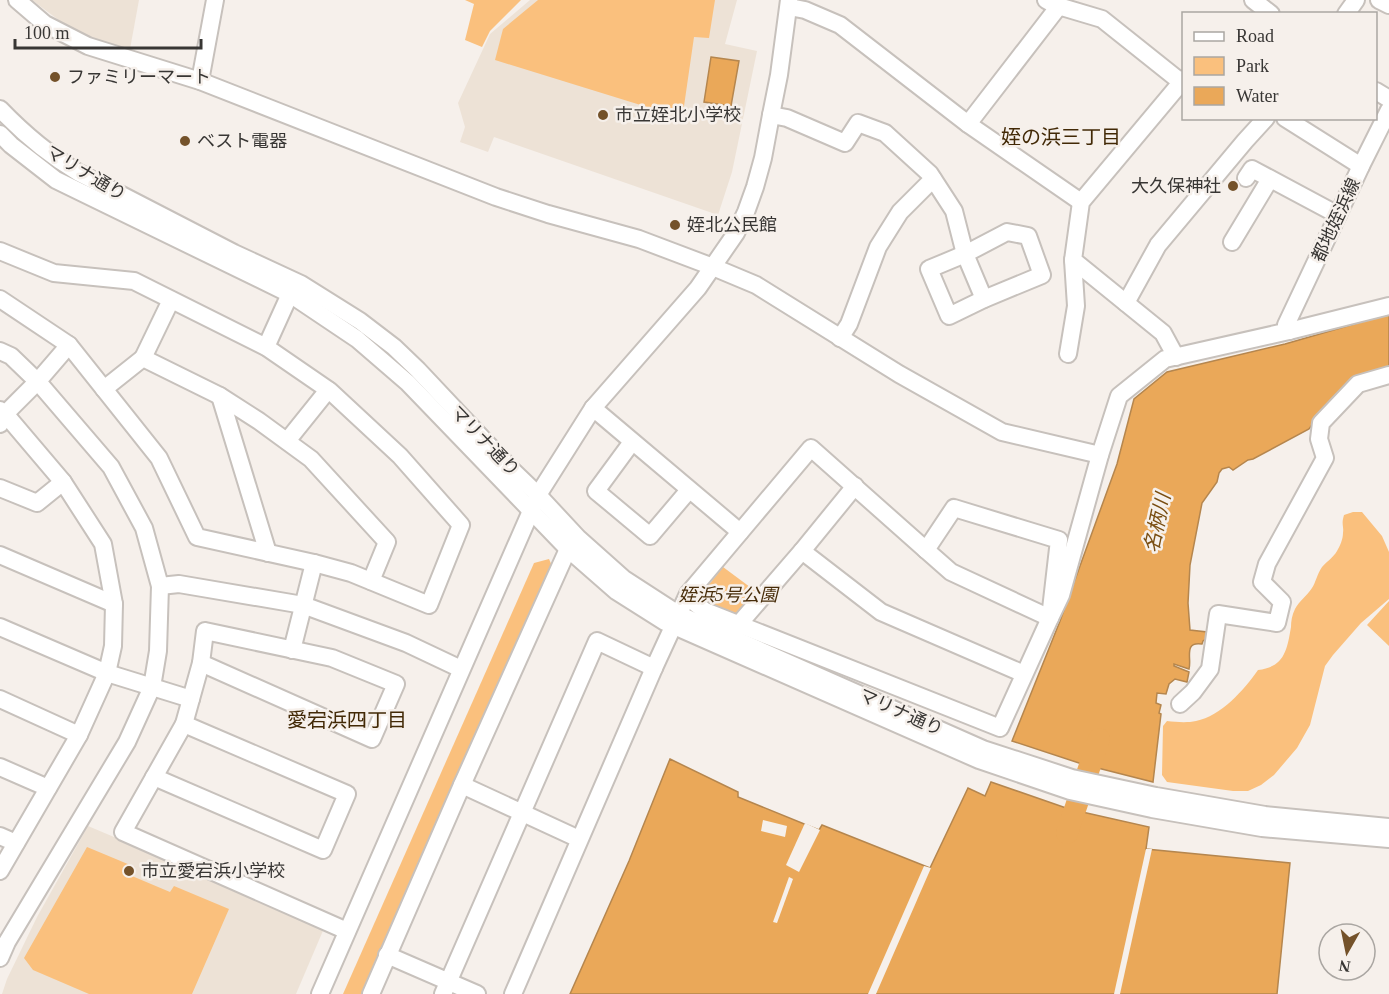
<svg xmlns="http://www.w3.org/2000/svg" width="1389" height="994" viewBox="0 0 1389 994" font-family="'Times New Roman','Noto Sans JP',serif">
  <rect width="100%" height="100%" fill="#f6f0eb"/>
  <g fill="#ede2d6">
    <path d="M32,0H139L130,49L102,41L72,30Z"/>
    <path d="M530,0H737L725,44L757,51L732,172L718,215L494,137L488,152L460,142L465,127L458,103L490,34Z"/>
    <path d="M88,826L325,926L296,994H2L7,979L37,917Z"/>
  </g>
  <g fill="#fac07d">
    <path d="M465,0H521L490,31L482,47L465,40L474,4Z"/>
    <path d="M538,0H715L709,38L694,37L683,113L647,107L495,60L503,29Z"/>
    <path d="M1353,512H1362L1382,536L1389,552V599L1361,623L1333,655L1325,666L1310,725L1297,748L1274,775L1261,785L1248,791H1233L1167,782L1162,775L1163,726L1167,721C1176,722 1187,723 1196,721C1221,716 1244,690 1258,670C1284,667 1287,651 1291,627C1291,621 1292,615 1295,609C1299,601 1307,596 1312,588C1316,582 1317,574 1322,567C1327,561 1333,558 1337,551C1340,546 1343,539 1343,533C1344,525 1341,525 1344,515Z"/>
    <path d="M549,559L552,566L366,994H343L534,563Z"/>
    <path d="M723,567L758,593L735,619L703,606L699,597Z"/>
    <path d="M1389,601V646L1367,625Z"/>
    <path d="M87,847L135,867L132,876L170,892L174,886L229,909L192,994H89L33,970L24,958Z"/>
  </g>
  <g fill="#eaa859" stroke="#b5864e" stroke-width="1.5">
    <path d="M711,57L739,61L731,106L704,102Z"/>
    <path d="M1389,314V372L1314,422L1309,429L1253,459L1248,460L1233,470L1229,467L1222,469L1219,473L1217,482L1202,503L1190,565L1188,603L1190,630L1207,632L1206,639L1203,641L1202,644C1183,641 1192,659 1189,669L1174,664V666L1189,672L1187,682L1175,679L1169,684L1166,694L1157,693L1156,703L1161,705L1159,713L1161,714L1153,782L1082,764L1012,741L1060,621L1117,464L1134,399L1167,372L1285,344Z"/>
    <path d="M670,759L738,792V797L819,830L822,825L930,868L968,788L985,796L991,782L1069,809L1149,827L1146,849L1290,863L1277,994H570L629,861Z"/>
  </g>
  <g fill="#f6f0eb">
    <path d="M763,820L787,826L785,837L761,831Z"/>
    <path d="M805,823L820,830L799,872L786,865Z"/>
    <path d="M1146,849H1152L1120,994H1114Z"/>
    <path d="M924,866L931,868L876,994H868Z"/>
    <path d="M789,877L793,879L777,923L773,922Z"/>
  </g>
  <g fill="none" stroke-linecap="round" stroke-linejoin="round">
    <path stroke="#eaa859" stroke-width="22" d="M1067,833L1099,739"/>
    <g stroke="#c7c1bc" stroke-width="20">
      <g id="minor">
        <path d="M17,0L45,24L88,46L200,81L496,197L548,214L639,239L713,267L756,285L899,374L1002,432L1100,455"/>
        <path d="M1046,0L1055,5L1102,19L1181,82"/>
        <path d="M1253,0L1271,14"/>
        <path d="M1379,0L1389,5"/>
        <path d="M789,7L805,10L840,25L968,124L1059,6"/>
        <path d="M1346,14L1356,0"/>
        <path d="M200,81L215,0"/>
        <path d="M1376,91L1389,99"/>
        <path d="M0,109C24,134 49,155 79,173L234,253L301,284L360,321L394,347L418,370L513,471L538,495L578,538L624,579L678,614L983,749L1072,778L1156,796L1265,815L1389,827"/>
        <path d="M771,115L787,118L845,143L858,123L885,133L930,174L954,211L965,254L984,299"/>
        <path d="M1285,118L1361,166"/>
        <path d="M968,124L1081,202"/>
        <path d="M0,134L11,145L56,180L290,294L357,339L408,383L568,549L616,591L665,622L979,760L1070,791L1152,809L1262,828L1389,839"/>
        <path d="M1246,178L1252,169L1338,215"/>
        <path d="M1007,232L1028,236L1042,275L984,299L949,316L929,269L965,254Z"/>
        <path d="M1232,242L1270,179"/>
        <path d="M0,251L54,273L134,281L266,347L330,391L400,456L461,525L429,605L351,573L314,563L197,537L159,458L69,345L0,299"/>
        <path d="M1126,303L1158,245L1245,141L1266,118"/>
        <path d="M1289,331L1286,325L1361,166L1389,110"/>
        <path d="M840,338L849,324L878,247L900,212L933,179"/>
        <path d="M266,347L290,294L298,287"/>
        <path d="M0,351L11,356L39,383L111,467L144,528L160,586L158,651L152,687L127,742L7,942L0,958"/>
        <path d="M1068,354L1076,306L1073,260"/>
        <path d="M1176,357L1163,333L1073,260L1081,202L1184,79"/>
        <path d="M143,358L171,300"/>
        <path d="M104,389L143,358L220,396L259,421L311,459L387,542L371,581"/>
        <path d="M220,396L268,553"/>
        <path d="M593,408L740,532"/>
        <path d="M0,410L7,416L63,482L103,544L114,604L113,646L107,673L79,735L0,871"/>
        <path d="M0,424L5,414L38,381L69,345"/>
        <path d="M287,441L328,390"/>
        <path d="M632,442L596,491L650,536L689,490"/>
        <path d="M0,488L37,503L63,482"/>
        <path d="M926,550L951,572L1050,618L1061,595L1100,455L1119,396L1165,359L1289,331L1389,306"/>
        <path d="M802,551L855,486"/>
        <path d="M0,555L114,604"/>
        <path d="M160,586L179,584L303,605L406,643L461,669"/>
        <path d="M739,624L802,551L881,612L1024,674"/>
        <path d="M0,627L107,673L191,699"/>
        <path d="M205,631L332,658L396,684L372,739L201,663Z"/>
        <path d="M292,650L314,563"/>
        <path d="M201,663L184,724L123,832L347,931"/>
        <path d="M0,699L79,735"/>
        <path d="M1180,704L1193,692L1210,669L1218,614L1277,623L1282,602L1262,582L1267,564L1325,458L1319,439L1321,423L1358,384L1389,375"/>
        <path d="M0,767L48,788"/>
        <path d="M154,777L323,850L347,794L184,724"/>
        <path d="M462,785L579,839"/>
        <path d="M0,836L16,843"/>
        <path d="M387,955L477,994"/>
        <path d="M320,994L538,495L593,408L698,288L736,233L746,212L755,187L763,158L771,115L779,75L789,0"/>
        <path d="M371,994L462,785L568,549"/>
        <path d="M443,994L597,641L654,668"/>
        <path d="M513,994L654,668L688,594L695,603L705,611L1000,728L1050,618L1059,540L954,508L926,550L811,448L688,594"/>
      </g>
    </g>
    <use href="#minor" stroke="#fff" stroke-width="16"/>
  </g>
  <g fill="#74522a" stroke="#f6f0eb" stroke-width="2">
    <circle cx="55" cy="77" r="6"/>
    <circle cx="603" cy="115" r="6"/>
    <circle cx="185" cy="141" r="6"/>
    <circle cx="1233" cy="186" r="6"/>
    <circle cx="675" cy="225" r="6"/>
    <circle cx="129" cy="871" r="6"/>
  </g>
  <g text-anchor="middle" stroke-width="5" stroke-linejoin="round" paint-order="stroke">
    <g font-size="18" fill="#383634" stroke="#f6f0eb" text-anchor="start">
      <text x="67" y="83">ファミリーマート</text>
      <text x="615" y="121">市立姪北小学校</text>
      <text x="197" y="147">ベスト電器</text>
      <text x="1221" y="192" text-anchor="end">大久保神社</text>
      <text x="687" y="231">姪北公民館</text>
      <text x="141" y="877">市立愛宕浜小学校</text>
    </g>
    <g font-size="18" fill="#383634" stroke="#f6f0eb">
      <text transform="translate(86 173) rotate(31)" y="6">マリナ通り</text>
      <text transform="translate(1336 220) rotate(-65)" y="6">都地姪浜線</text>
      <text transform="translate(485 441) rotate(46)" y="6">マリナ通り</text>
      <text transform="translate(901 712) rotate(24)" y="6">マリナ通り</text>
    </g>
    <g font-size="18" font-style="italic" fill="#472c09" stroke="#f6f0eb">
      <text x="728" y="601">姪浜5号公園</text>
    </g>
    <g font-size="20" fill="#422906" stroke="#f6f0eb">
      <text x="1061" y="144">姪の浜三丁目</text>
      <text x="347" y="727">愛宕浜四丁目</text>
    </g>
    <g font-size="20" font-style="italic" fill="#794d11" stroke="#f6f0eb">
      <text transform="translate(1157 523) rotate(-78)" y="7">名柄川</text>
    </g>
  </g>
  <rect x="1182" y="12" width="195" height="108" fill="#f6f0eb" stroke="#aaa6a2" stroke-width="1.5"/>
  <rect x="1194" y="32" width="30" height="9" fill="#ffffff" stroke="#aaa6a2" stroke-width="1.5"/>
  <text x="1236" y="42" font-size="18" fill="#383634">Road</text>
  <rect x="1194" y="57" width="30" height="18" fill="#fac07d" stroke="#aaa6a2" stroke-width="1.5"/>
  <text x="1236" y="72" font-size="18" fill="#383634">Park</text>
  <rect x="1194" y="87" width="30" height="18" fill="#eaa859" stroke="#aaa6a2" stroke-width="1.5"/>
  <text x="1236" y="102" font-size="18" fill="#383634">Water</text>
  <g transform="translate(1347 952) rotate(189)"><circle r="28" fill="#f6f0eb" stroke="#aaa6a2" stroke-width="1.5"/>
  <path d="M0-4.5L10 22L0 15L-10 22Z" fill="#74522a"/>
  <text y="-9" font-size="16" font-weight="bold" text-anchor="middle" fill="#383634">N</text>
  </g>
  <path d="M15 39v9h186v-9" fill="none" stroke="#383634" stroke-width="3"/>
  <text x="24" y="39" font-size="18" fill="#383634" stroke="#f6f0eb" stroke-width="4.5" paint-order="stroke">100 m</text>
</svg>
